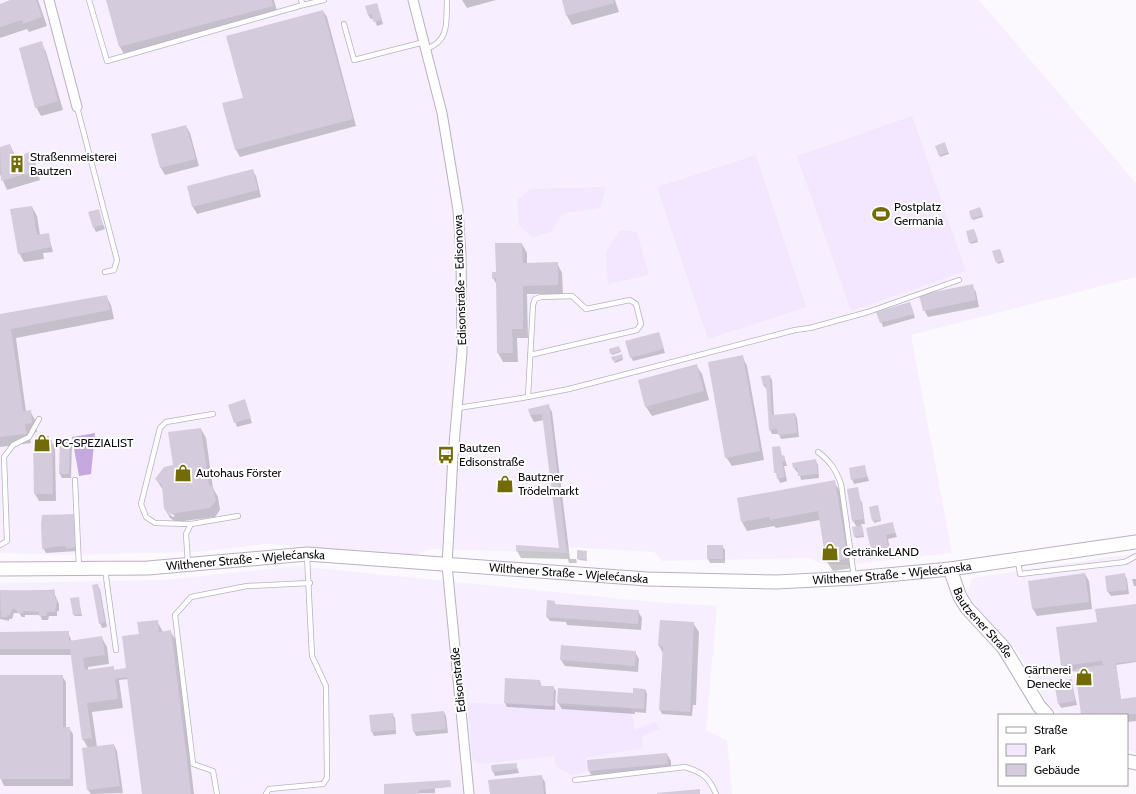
<svg xmlns="http://www.w3.org/2000/svg" width="1136" height="794" viewBox="0 0 1136 794" font-family="Cabin,sans-serif">
  <rect width="100%" height="100%" fill="#fbf9fd"/>
  <g fill="#f7efff">
    <path d="M0,0H979L1136,183V277L911,335L952,553L846,565L820,563L808,558L662,561L654,552L566,547L567,553L431,549L416,555L267,544L197,552L60,555L0,553Z"/>
    <path d="M1136,553V753L1127,749V715H1061L1047,703L1017,651L979,612L967,594L972,578Z"/>
    <path d="M297,566L653,602L717,606L706,730L727,740L732,794H0V583L164,580Z"/>
  </g>
  <g fill="#f2e7fe">
    <path d="M912,116L966,271L851,311L797,156Z"/>
    <path d="M756,155L806,307L708,339L657,187Z"/>
    <path d="M606,187L600,208L562,214L551,232L533,237L519,226L517,200L531,189Z"/>
    <path d="M620,230L637,232L649,275L608,284L606,252Z"/>
    <path d="M468,703L631,708L635,730L655,722L660,729L643,736L642,748L586,758V772L572,775L555,766V756L479,764L472,758Z"/>
  </g>
  <path fill="#c4a8de" d="M95,433L91,474L79,476L72,437Z"/>
  <g fill="#0003" fill-rule="evenodd">
    <path d="M13,0H38L47,26L29,32L27,29L0,38V5Z"/>
    <path d="M107,0H274L278,15L125,56L120,47Z"/>
    <path d="M462,0H496L467,8Z"/>
    <path d="M563,0H615L619,12L572,25L567,16Z"/>
    <path d="M377,4L383,24L377,26L374,18L371,19L368,15L366,7Z"/>
    <path d="M323,11L327,17L356,126L240,157L236,150L224,104L244,98Z"/>
    <path d="M41,43L46,52L63,110L41,116L36,107Z"/>
    <path d="M186,126L190,133L199,166L165,175L161,168L152,135Z"/>
    <path d="M10,145L16,157L30,153L35,162L40,180L7,190L0,174V148Z"/>
    <path d="M945,145L949,154L940,157V155Z"/>
    <path d="M252,170L256,176L261,197L197,214L193,207L188,187Z"/>
    <path d="M32,207L37,216L40,235L48,234L53,252L43,253L44,259L24,262L19,253Z"/>
    <path d="M981,210L983,217L973,220L972,218Z"/>
    <path d="M98,211L105,229L96,232L94,228Z"/>
    <path d="M975,232L978,242L971,244L970,242Z"/>
    <path d="M522,244L527,253V264L557,263L562,273L563,294H527L528,338H517L518,362H503L498,353L497,285L493,278Z"/>
    <path d="M1001,252L1004,262L998,264L997,262Z"/>
    <path d="M972,286L976,292L979,307L928,317L924,310Z"/>
    <path d="M106,296L111,305L114,319L16,338L26,412L30,411L35,420L37,432L29,433L31,443L0,447V315Z"/>
    <path d="M910,303L915,318L883,327L878,313Z"/>
    <path d="M659,333L665,353L633,361L631,357Z"/>
    <path d="M620,349L621,352L612,355L611,353Z"/>
    <path d="M742,356L747,366L764,460L732,466L726,457Z"/>
    <path d="M622,357L623,360L615,363L614,361Z"/>
    <path d="M696,365L702,374L709,400L652,416L646,407L639,381Z"/>
    <path d="M769,376L772,380L774,416L795,414L797,418L799,437L781,439L779,434H772L770,430L767,389L763,385Z"/>
    <path d="M244,401L252,423L237,427L229,405Z"/>
    <path d="M548,405L552,412L570,559H576L577,563H569L568,559L521,558L517,551L561,549L544,420L534,422L530,415Z"/>
    <path d="M201,429L206,438L213,488L218,497L220,510L215,517L176,522L170,518L165,509L163,490L156,479L174,466ZM168,511L175,516L173,517L168,513Z"/>
    <path d="M48,437L55,447L56,501H39L35,494L34,441H42Z"/>
    <path d="M69,439L72,444L71,478H62L60,474Z"/>
    <path d="M780,447L782,457L784,456L787,466H784L787,481L780,483L778,478Z"/>
    <path d="M815,460L818,465L819,478L801,480L799,472H797L794,468Z"/>
    <path d="M864,466L869,481L854,484L852,479Z"/>
    <path d="M834,482L840,491L853,568L833,571L827,562L820,520L776,528L774,526L747,531L742,522Z"/>
    <path d="M848,489L862,502L865,524H861L864,537L856,538L855,537L857,527L853,521Z"/>
    <path d="M871,507L878,508L881,521L874,523Z"/>
    <path d="M74,515L78,551L46,553L43,548Z"/>
    <path d="M892,523L897,537L888,539L891,555L875,558L872,554Z"/>
    <path d="M722,546L725,550V563H710L708,559Z"/>
    <path d="M586,552L587,561L579,560L578,559Z"/>
    <path d="M1085,574L1089,581L1092,609L1037,616L1033,609L1029,582Z"/>
    <path d="M1124,574L1127,579L1129,594L1111,596L1108,592L1106,577Z"/>
    <path d="M1132,579H1136V586H1134Z"/>
    <path d="M97,585L100,589L107,627L102,628L100,623Z"/>
    <path d="M53,590L59,604V611H57V616H49L48,620H42L40,615H25V617H22L19,613H14L12,619H9V621L0,619V591Z"/>
    <path d="M78,598L82,616H75L74,615Z"/>
    <path d="M554,602L556,605L638,611L642,618L641,630L567,625L566,622L550,621L547,617Z"/>
    <path d="M1136,604V662L1116,665L1121,700L1136,698V721L1128,722L1127,715H1082L1076,671L1066,672L1062,666L1096,623Z"/>
    <path d="M157,621L163,632L170,631L176,640L194,794H143L129,679L119,680L123,708L92,712L97,747L114,745L117,751L123,793L91,794L88,790L83,749L88,748L83,739L72,655H0V633L68,632L72,642L102,638L107,647L109,664L88,667V671L113,667L115,671L127,669L140,635Z"/>
    <path d="M693,623L699,632L696,705H693L692,716L662,714L660,710L663,653L659,646Z"/>
    <path d="M635,652L639,659L638,672L565,666L561,660Z"/>
    <path d="M0,676H62L66,682V728H69L73,734V786H4L1,779Z"/>
    <path d="M1071,680L1077,705L1061,708L1059,704L1055,683Z"/>
    <path d="M540,681L542,687H553L556,691L555,710L507,707L505,703Z"/>
    <path d="M645,689L647,694L646,713L635,712V714L562,709L558,703L633,694Z"/>
    <path d="M444,712L446,716L448,733L416,736L414,732Z"/>
    <path d="M392,714L395,718L396,734L374,736L372,732L370,716Z"/>
    <path d="M667,754L671,761V771L593,778L589,771Z"/>
    <path d="M516,764L519,773L495,776L493,771Z"/>
    <path d="M541,776L545,782L546,794H491Z"/>
    <path d="M450,781L451,786L435,788V790L451,789L435,790V793L385,794Z"/>
  </g>
  <g fill="#d4cbdd">
    <path d="M10,0H36L42,17L23,24L22,20L0,27V4Z"/>
    <path d="M106,0H272L273,6L119,47Z"/>
    <path d="M562,0H613L614,3L566,16Z"/>
    <path d="M377,3L382,20L373,22L372,14L368,15L365,6Z"/>
    <path d="M323,10L353,119L235,150L222,103L243,98L226,36Z"/>
    <path d="M42,41L58,101L35,108L19,48Z"/>
    <path d="M186,125L196,159L160,168L151,134Z"/>
    <path d="M945,142L948,152L939,156L935,146Z"/>
    <path d="M10,144L14,157L30,152L36,171L1,181L0,147Z"/>
    <path d="M253,169L258,190L192,207L187,186Z"/>
    <path d="M32,206L37,235L49,233L51,247L18,254L10,209Z"/>
    <path d="M980,207L983,215L971,219L969,211Z"/>
    <path d="M99,209L103,225L93,228L88,212Z"/>
    <path d="M974,229L978,240L969,243L966,231Z"/>
    <path d="M495,243H522L523,263L558,262V285L523,286V329H512L513,353H497L496,278L492,279V272H496Z"/>
    <path d="M1000,249L1004,260L996,263L992,251Z"/>
    <path d="M973,284L976,300L923,311L919,295Z"/>
    <path d="M107,295L110,310L11,329L23,411L31,410L32,423L25,424L26,434L0,437V314Z"/>
    <path d="M910,302L914,314L880,323L876,312Z"/>
    <path d="M659,332L664,349L630,358L625,341Z"/>
    <path d="M619,346L621,351L610,354L609,349Z"/>
    <path d="M622,354L623,358L613,361L611,357Z"/>
    <path d="M743,355L760,451L725,458L708,362Z"/>
    <path d="M697,364L704,391L645,407L638,380Z"/>
    <path d="M770,375L772,415L795,413L797,433L778,435L777,429L769,430L766,384L763,385L761,376Z"/>
    <path d="M245,399L251,418L234,423L228,405Z"/>
    <path d="M549,404L567,553L516,551V545L559,548L542,414L530,415L528,409Z"/>
    <path d="M201,428L209,485L213,487L216,501L210,508L170,514L164,509L162,485L155,479L164,467L173,465L168,432Z"/>
    <path d="M41,436H49V440H52L53,494H34L33,440H41Z"/>
    <path d="M60,438H70L69,474H59Z"/>
    <path d="M780,446L781,456L784,455L785,461L782,462L785,477L777,479L776,473H774L772,447Z"/>
    <path d="M816,459L818,474L798,476L797,467L793,468L792,463Z"/>
    <path d="M865,465L867,477L851,480L849,468Z"/>
    <path d="M835,480L848,559L826,562L818,511L770,520L769,517L741,522L737,498Z"/>
    <path d="M858,487L864,519L852,521L847,489Z"/>
    <path d="M878,505L881,520L872,521L869,507Z"/>
    <path d="M75,514L76,547L67,549L65,546L53,547L42,549L41,524L42,515Z"/>
    <path d="M893,522L895,533L886,535L889,550L872,554L866,528Z"/>
    <path d="M862,525L864,535L854,537L852,527Z"/>
    <rect x="707" y="545" width="16" height="14"/>
    <path d="M577,550L587,551L586,559H577Z"/>
    <path d="M1085,573L1089,602L1032,609L1028,581Z"/>
    <path d="M1125,573L1127,590L1107,592L1105,576Z"/>
    <path d="M98,584L105,622L99,624L92,585Z"/>
    <path d="M52,589L55,590V599H57L55,612H47L46,616H39V612L23,611V613H19L15,609H12L10,615H7V617H1L0,590L52,591Z"/>
    <path d="M79,597L81,614L73,615L70,598Z"/>
    <path d="M547,600L555,601L554,604L639,610L638,624L546,617Z"/>
    <path d="M1136,604V661L1116,663L1121,699L1136,697V714L1081,715L1075,669L1103,665L1102,661L1061,666L1056,627L1097,622L1095,609Z"/>
    <path d="M158,620L159,632L171,630L191,794H142L127,677L115,679L118,699L87,703L92,738L82,740L70,649H0V632L69,631V641L102,636L105,655L83,658L85,670L114,666V670L126,668L122,636L139,634L137,622Z"/>
    <path d="M660,620L694,622L690,712L659,710L663,646H658Z"/>
    <path d="M561,645L636,651L635,666L560,660Z"/>
    <path d="M0,675H63V727H70V779H0Z"/>
    <path d="M505,678L540,680L541,686H554L553,706L504,703Z"/>
    <path d="M1072,679L1075,701L1058,704L1054,682Z"/>
    <path d="M558,688L633,693V688L645,689L644,709L557,703Z"/>
    <path d="M444,711L446,729L413,732L411,714Z"/>
    <path d="M393,713L395,730L371,732L369,715Z"/>
    <path d="M114,744L120,786L87,790L82,748Z"/>
    <path d="M667,753L668,764L588,771L587,760Z"/>
    <path d="M517,763V769L492,772L491,765Z"/>
    <path d="M542,775L544,794H490L488,780Z"/>
    <path d="M450,780L451,787L419,790V794H384V784Z"/>
    <path d="M700,789V794H657V793Z"/>
  </g>
  <g fill="none" stroke-linecap="round" stroke-linejoin="round">
    <g stroke="#bab0c2" stroke-width="6">
      <g id="lane">
        <path d="M89,0L107,61L303,5"/>
        <path d="M301,0L303,5L324,0"/>
        <path d="M344,24L354,60L424,42"/>
        <path d="M426,49C450,41 446,22 447,0"/>
        <path d="M77,107L117,260L114,270L105,272"/>
        <path d="M528,397L533,305L535,299L541,297L572,296L586,309L630,300L636,304L641,324L637,330L530,355"/>
        <path d="M458,408L522,398L569,389L795,330L810,328L868,312L959,280"/>
        <path d="M818,452C830,461 836,470 841,484L854,577"/>
        <path d="M75,480L79,568"/>
        <path d="M191,524L155,523L146,517L141,504L160,428L166,422L213,414"/>
        <path d="M0,545L7,541L4,457L13,445L29,437L39,419"/>
        <path d="M1018,560L1020,574L1125,562L1136,556"/>
        <path d="M188,563L186,534L191,524L238,516"/>
        <path d="M105,569L116,650"/>
        <path d="M575,780L685,767C702,772 709,777 716,794"/>
        <path d="M217,794L213,771L193,764L175,615L191,597L247,586L310,583"/>
        <path d="M266,794L269,789L323,784L327,778L326,686L312,656L307,556"/>
      </g>
    </g>
    <g stroke="#bab0c2" stroke-width="11">
      <g id="street">
        <path d="M49,0L77,107"/>
        <path d="M413,0L442,113L458,210L461,255L462,352L453,456L447,565L469,794"/>
      </g>
    </g>
    <g stroke="#bab0c2" stroke-width="15">
      <g id="secondary">
        <path id="s1" d="M0,569L148,568L307,554L647,579L776,582L855,578L950,569L1136,542"/>
        <path id="s2" d="M950,569L960,597L967,608L1004,648L1039,706L1047,715"/>
        <path d="M1127,761L1136,763"/>
      </g>
    </g>
    <use href="#lane" stroke="#fff" stroke-width="4.5"/>
    <use href="#street" stroke="#fff" stroke-width="9"/>
    <use href="#secondary" stroke="#fff" stroke-width="13"/>
  </g>
  <defs>
    <g id="building-bare" transform="scale(1.38)"><path d="M-4-6H4V6H1V3H-1V6H-4ZM-2.5-4.3h1.7v1.8h-1.7ZM.8-4.3h1.7v1.8H.8ZM-2.5-1h1.7V.8h-1.7ZM.8-1h1.7V.8H.8Z" fill="#736b05" stroke="#fff" stroke-width="2.5" paint-order="stroke"/></g>
    <g id="stadium-bare" transform="scale(1.38)"><path d="M0-5a6.5 5 0 1 0 0 10a6.5 5 0 1 0 0-10ZM-3.5-1.8h7v3.6h-7Z" fill="#736b05" stroke="#fff" stroke-width="2.5" paint-order="stroke"/></g>
    <g id="shop-bare" transform="scale(1.38)"><path d="M-5-2.5h2.3a2.7 3.5 0 0 1 5.4 0H5L5.5 6h-11ZM-1.5-2.5h3a1.5 2.3 0 0 0-3 0Z" fill="#736b05" stroke="#fff" stroke-width="2.5" paint-order="stroke"/></g>
    <g id="bus-bare" transform="scale(1.38)"><path d="M-5-6H5V4H4V6H2V4H-2V6H-4V4H-5ZM-3.5-4V0h7V-4ZM-3.5 1.2v1.5H-2V1.2ZM2 1.2v1.5H3.5V1.2Z" fill="#736b05" stroke="#fff" stroke-width="2.5" paint-order="stroke"/></g>
  </defs>
  <g fill-rule="evenodd">
    <use href="#building-bare" x="17" y="164"/>
    <use href="#stadium-bare" x="881" y="214"/>
    <use href="#shop-bare" x="42" y="443"/>
    <use href="#bus-bare" x="446" y="455"/>
    <use href="#shop-bare" x="183" y="473"/>
    <use href="#shop-bare" x="505" y="484"/>
    <use href="#shop-bare" x="830" y="552"/>
    <use href="#shop-bare" x="1084" y="677"/>
  </g>
  <g text-anchor="middle" stroke-width="4" stroke-linejoin="round" paint-order="stroke">
    <g font-size="12" fill="#0d0a10" stroke="#fff" text-anchor="start">
      <text x="30" y="161">Straßenmeisterei<tspan x="30" dy="14">Bautzen</tspan></text>
      <text x="894" y="211">Postplatz<tspan x="894" dy="14">Germania</tspan></text>
      <text x="55" y="447">PC-SPEZIALIST</text>
      <text x="459" y="452">Bautzen<tspan x="459" dy="14">Edisonstraße</tspan></text>
      <text x="196" y="477">Autohaus Förster</text>
      <text x="518" y="481">Bautzner<tspan x="518" dy="14">Trödelmarkt</tspan></text>
      <text x="843" y="556">GetränkeLAND</text>
      <text x="1071" y="674" text-anchor="end">Gärtnerei<tspan x="1071" dy="14">Denecke</tspan></text>
    </g>
    <g font-size="12" fill="#0d0a10" stroke="#fff">
      <text transform="translate(460 280) rotate(-92)" y="4">Edisonstraße - Edisonowa</text>
      <text dy="4" stroke="none"><textPath href="#s1" startOffset="246">Wilthener Straße - Wjelećanska</textPath></text>
      <text dy="4" stroke="none"><textPath href="#s1" startOffset="570">Wilthener Straße - Wjelećanska</textPath></text>
      <text dy="4" stroke="none"><textPath href="#s1" startOffset="894">Wilthener Straße - Wjelećanska</textPath></text>
      <text dy="4" stroke="none"><textPath href="#s2" startOffset="64">Bautzener Straße</textPath></text>
      <text transform="translate(458 680) rotate(-96)" y="4">Edisonstraße</text>
    </g>
  </g>
  <rect x="998" y="714" width="130" height="72" fill="#ffffff" stroke="#9e9d9f"/>
  <rect x="1006" y="727" width="20" height="6" fill="#ffffff" stroke="#9e9d9f"/>
  <text x="1034" y="734" font-size="12" fill="#0d0a10">Straße</text>
  <rect x="1006" y="744" width="20" height="12" fill="#f2e7fe" stroke="#9e9d9f"/>
  <text x="1034" y="754" font-size="12" fill="#0d0a10">Park</text>
  <rect x="1006" y="764" width="20" height="12" fill="#d4cbdd" stroke="#9e9d9f"/>
  <text x="1034" y="774" font-size="12" fill="#0d0a10">Gebäude</text>
</svg>
